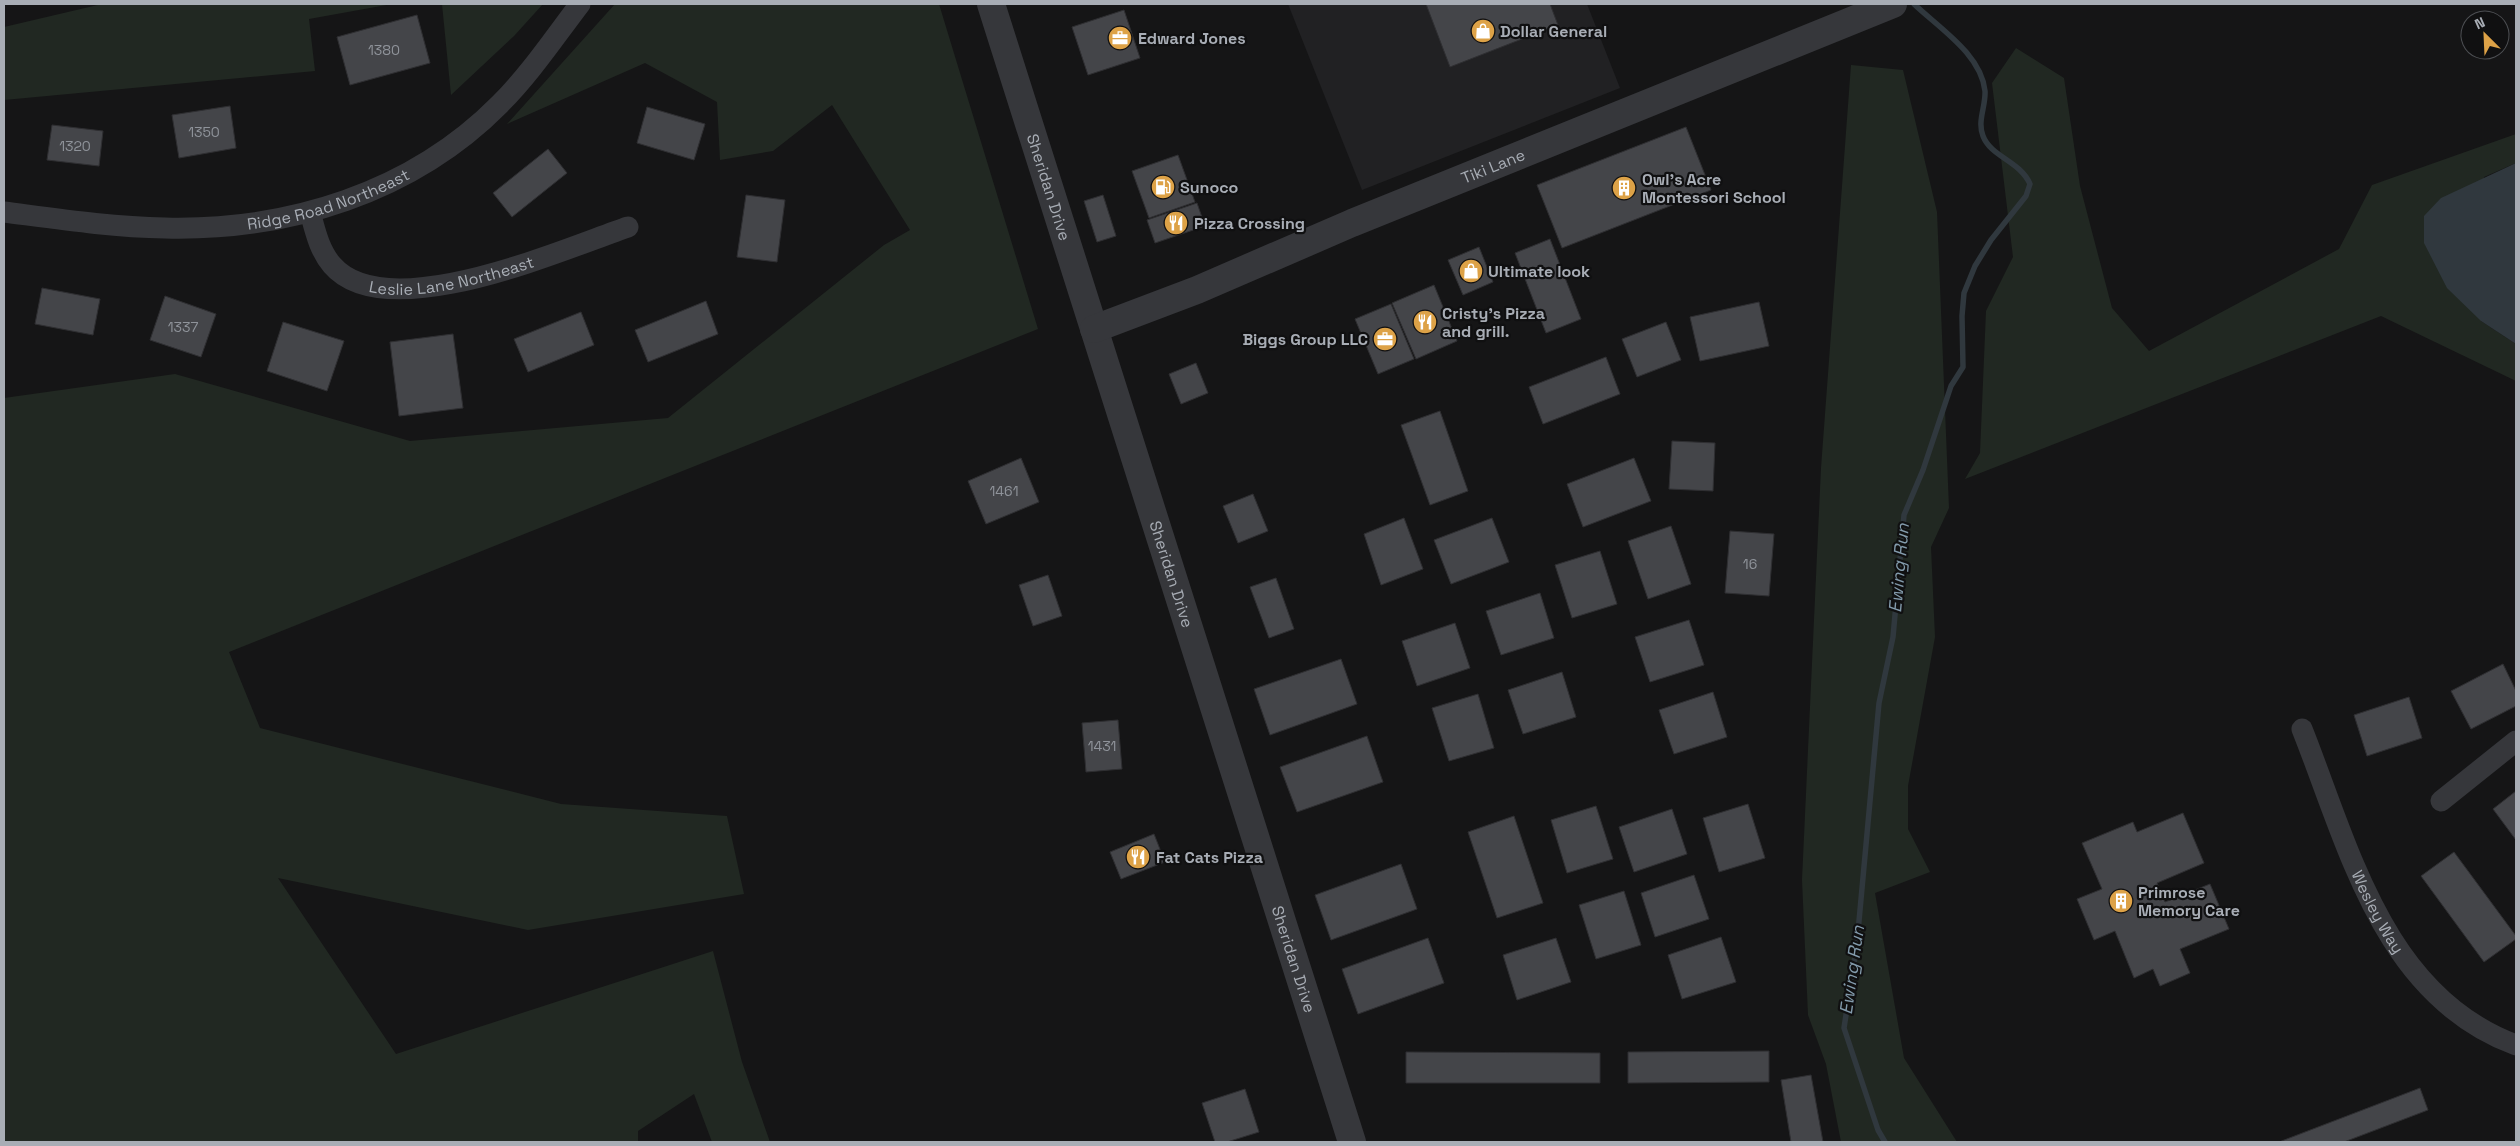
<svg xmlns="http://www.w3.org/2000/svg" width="2520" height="1146" viewBox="0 0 2520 1146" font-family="'Space Grotesk',sans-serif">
  <rect width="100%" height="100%" fill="#151516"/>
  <path fill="#212123" d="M1288,4H1587L1620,88L1362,190Z"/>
  <g fill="#212822">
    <path d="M102,4H392L309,19L315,71L4,100V27Z"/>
    <path d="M442,4H543L514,36L451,95Z"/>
    <path d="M615,4H939L1038,329L229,652L260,728L561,804L727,816L744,894L528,930L278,878L396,1054L713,951L742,1062L770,1142H712L694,1094L638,1131V1142H4V398L175,374L410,441L668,418L884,245L910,230L832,105L773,151L720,160L717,102L645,63L507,124Z"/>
    <path d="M2016,48L2064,78L2080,186L2112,308L2149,351L2339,249L2372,185L2516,134V163L2484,177L2481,321L2516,344V381L2381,316L1965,479L1980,453L1986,311L2013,257L1992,83Z"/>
    <path d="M1851,65L1903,70L1937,212L1949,508L1931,547L1935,637L1908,786V829L1930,872L1875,893L1904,1058L1957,1142H1841L1826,1064L1808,1015L1802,880L1821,468Z"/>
  </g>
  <path fill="#30383e" d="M2516,163V344L2481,321L2447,288L2424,243V216L2441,198Z"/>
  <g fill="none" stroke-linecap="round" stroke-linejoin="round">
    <path stroke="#30383e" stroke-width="5.5" d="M1885,1142L1878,1130L1844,1028L1857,943L1879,703L1893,637L1904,515L1923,470L1951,386L1963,367L1962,316L1964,293L1975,266L1991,240L2026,196L2030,184C2020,161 1991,157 1983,136C1977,121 1986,106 1985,91C1981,54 1939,28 1914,4"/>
  </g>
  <g fill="#444549" stroke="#2f2f32">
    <path d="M1426,4H1550L1558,25L1450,67Z"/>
    <path d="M1124,10L1140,58L1088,75L1072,27Z"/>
    <path d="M417,15L430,63L350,85L337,37Z"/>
    <path d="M230,106L236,148L179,158L172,115Z"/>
    <path d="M647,107L705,124L694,160L637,143Z"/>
    <path d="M52,125L103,131L99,166L47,160Z"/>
    <path d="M1686,127L1711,190L1562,248L1537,185Z"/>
    <path d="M548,149L567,173L512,217L493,193Z"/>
    <path d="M1178,155L1195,202L1149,218L1132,171Z"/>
    <path d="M746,195L785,200L777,262L737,257Z"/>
    <path d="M1103,195L1116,236L1097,242L1084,201Z"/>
    <path d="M1197,203L1205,226L1155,243L1147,220Z"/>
    <path d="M1550,239L1581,319L1546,333L1515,253Z"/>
    <path d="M1479,247L1493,282L1463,295L1448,260Z"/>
    <path d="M1434,285L1457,341L1416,359L1392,303Z"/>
    <path d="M42,288L100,299L93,335L35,324Z"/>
    <path d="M165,296L216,314L201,357L150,340Z"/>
    <path d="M706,301L718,334L648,362L635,330Z"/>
    <path d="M1759,302L1769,346L1700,361L1690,317Z"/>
    <path d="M1391,304L1414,359L1378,374L1355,319Z"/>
    <path d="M581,312L594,345L528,372L514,339Z"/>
    <path d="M283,322L344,341L327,391L267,371Z"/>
    <path d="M1666,322L1681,360L1637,377L1622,339Z"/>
    <path d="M453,334L463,408L399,416L390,342Z"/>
    <path d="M1606,357L1620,394L1543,424L1529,387Z"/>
    <path d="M1196,363L1208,393L1181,404L1169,374Z"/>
    <path d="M1440,411L1468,491L1430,505L1401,425Z"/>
    <path d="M1672,441L1715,443L1713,491L1669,489Z"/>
    <path d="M1021,458L1039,502L986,524L968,481Z"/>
    <path d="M1634,458L1651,501L1583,527L1567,484Z"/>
    <path d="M1253,494L1268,531L1238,543L1223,506Z"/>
    <path d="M1404,518L1423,569L1381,585L1364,534Z"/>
    <path d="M1492,518L1509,562L1451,584L1434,540Z"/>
    <path d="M1671,526L1691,584L1648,599L1628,541Z"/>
    <path d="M1730,531L1774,534L1769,596L1725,593Z"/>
    <path d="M1600,551L1617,604L1572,618L1555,565Z"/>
    <path d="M1048,575L1062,616L1033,626L1019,585Z"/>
    <path d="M1276,578L1294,629L1269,638L1250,587Z"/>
    <path d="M1540,593L1554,638L1501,655L1486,611Z"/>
    <path d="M1689,620L1704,665L1650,682L1635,637Z"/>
    <path d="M1455,623L1470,668L1417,686L1402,641Z"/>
    <path d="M1341,659L1357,704L1270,735L1254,689Z"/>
    <path d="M2503,664L2516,691V706L2471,729L2451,691Z"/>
    <path d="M1562,672L1576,717L1523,734L1508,690Z"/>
    <path d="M1713,692L1727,737L1674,754L1659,710Z"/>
    <path d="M1478,694L1494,748L1449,761L1432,708Z"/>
    <path d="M2409,697L2422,738L2367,756L2354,715Z"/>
    <path d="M1118,720L1122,769L1086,772L1082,723Z"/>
    <path d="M1367,736L1383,782L1297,812L1280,767Z"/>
    <path d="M2516,791V840L2493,809Z"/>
    <path d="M1748,804L1765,858L1719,872L1703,818Z"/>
    <path d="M1596,806L1613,859L1567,873L1551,820Z"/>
    <path d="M1672,809L1687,854L1634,872L1619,827Z"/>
    <path d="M2183,813L2204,863L2157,883L2165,902L2210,884L2229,929L2180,949L2190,973L2160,986L2153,969L2134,978L2115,931L2094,940L2077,899L2102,889L2082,843L2133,822L2137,832Z"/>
    <path d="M1514,816L1543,903L1497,918L1468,832Z"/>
    <path d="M1154,834L1165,862L1121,879L1110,852Z"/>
    <path d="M2454,852L2516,936V939L2484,962L2421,876Z"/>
    <path d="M1401,864L1417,909L1331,940L1315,895Z"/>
    <path d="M1694,875L1709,919L1655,937L1641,893Z"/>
    <path d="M1624,891L1641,945L1596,959L1579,905Z"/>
    <path d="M1721,937L1736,982L1682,999L1668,955Z"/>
    <path d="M1428,938L1444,983L1358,1014L1342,969Z"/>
    <path d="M1556,938L1571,982L1517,1000L1503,955Z"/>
    <path d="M1769,1051V1082L1628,1083V1052Z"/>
    <path d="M1406,1052L1600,1053V1083H1406Z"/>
    <path d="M1811,1075L1823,1142H1791L1781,1080Z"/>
    <path d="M2420,1088L2428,1110L2344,1142H2279Z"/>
    <path d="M1245,1089L1259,1132L1227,1142H1215L1202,1103Z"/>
  </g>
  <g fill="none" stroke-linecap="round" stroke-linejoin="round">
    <g stroke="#36373b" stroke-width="21">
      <path id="s1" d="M4,212C58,219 111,227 165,228C288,231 412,193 500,104C530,74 554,38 580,4"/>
      <path id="s2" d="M310,212C315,230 319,250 332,265C386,328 563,249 628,227"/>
      <path id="s3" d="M2302,729C2349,847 2383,996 2516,1045"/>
      <path d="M2441,801L2516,741"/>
    </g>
    <g stroke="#36373b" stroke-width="28">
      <path id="s4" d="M991,4L1352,1142"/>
      <path id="s5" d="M1094,329L1197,290L1352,223L1893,4"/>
    </g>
  </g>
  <defs>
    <g id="shop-disc" transform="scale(1.25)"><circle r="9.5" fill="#dda247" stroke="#101011"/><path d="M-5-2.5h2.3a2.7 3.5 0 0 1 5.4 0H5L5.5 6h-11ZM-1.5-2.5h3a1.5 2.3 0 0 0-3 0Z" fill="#fff"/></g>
    <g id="office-disc" transform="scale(1.25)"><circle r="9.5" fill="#dda247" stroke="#101011"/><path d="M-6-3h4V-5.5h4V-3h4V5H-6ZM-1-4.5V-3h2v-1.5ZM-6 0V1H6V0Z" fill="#fff"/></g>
    <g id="fuel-disc" transform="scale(1.25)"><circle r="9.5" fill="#dda247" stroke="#101011"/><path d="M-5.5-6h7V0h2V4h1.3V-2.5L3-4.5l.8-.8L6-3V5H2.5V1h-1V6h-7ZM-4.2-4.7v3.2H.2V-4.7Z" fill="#fff"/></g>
    <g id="building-disc" transform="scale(1.25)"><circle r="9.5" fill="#dda247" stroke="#101011"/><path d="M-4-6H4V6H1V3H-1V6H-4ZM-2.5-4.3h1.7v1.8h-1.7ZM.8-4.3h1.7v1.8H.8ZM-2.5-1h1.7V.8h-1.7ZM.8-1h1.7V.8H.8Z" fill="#fff"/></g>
    <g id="restaurant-disc" transform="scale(1.25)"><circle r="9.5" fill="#dda247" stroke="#101011"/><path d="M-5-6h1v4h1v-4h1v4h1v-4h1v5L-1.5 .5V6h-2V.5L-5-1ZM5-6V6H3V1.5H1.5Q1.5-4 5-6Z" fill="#fff"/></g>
  </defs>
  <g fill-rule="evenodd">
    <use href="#shop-disc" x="1483" y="31"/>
    <use href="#office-disc" x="1120" y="38"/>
    <use href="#fuel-disc" x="1163" y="187"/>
    <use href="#building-disc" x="1624" y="188"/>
    <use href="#restaurant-disc" x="1176" y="223"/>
    <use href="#shop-disc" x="1471" y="271"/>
    <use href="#restaurant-disc" x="1425" y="322"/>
    <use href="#office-disc" x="1385" y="339"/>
    <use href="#restaurant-disc" x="1138" y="857"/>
    <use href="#building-disc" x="2121" y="901"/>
  </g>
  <g text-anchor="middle" stroke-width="4.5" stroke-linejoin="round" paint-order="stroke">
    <g font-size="14" fill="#8f939a">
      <text x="384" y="55">1380</text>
      <text x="204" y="137">1350</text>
      <text x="75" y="151">1320</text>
      <text x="183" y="332">1337</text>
      <text x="1004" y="496">1461</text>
      <text x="1750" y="569">16</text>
      <text x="1102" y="751">1431</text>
    </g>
    <g font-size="16" font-weight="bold" fill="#a8adb5" stroke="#101011" text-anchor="start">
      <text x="1500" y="37">Dollar General</text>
      <text x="1138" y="44">Edward Jones</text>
      <text x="1642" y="185">Owl's Acre<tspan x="1642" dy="18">Montessori School</tspan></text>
      <text x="1180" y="193">Sunoco</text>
      <text x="1194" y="229">Pizza Crossing</text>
      <text x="1488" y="277">Ultimate look</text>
      <text x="1442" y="319">Cristy's Pizza<tspan x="1442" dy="18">and grill.</tspan></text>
      <text x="1368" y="345" text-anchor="end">Biggs Group LLC</text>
      <text x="1156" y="863">Fat Cats Pizza</text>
      <text x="2138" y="898">Primrose<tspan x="2138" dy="18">Memory Care</tspan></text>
    </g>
    <g font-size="16" fill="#a8adb5" stroke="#101011">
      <text dy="6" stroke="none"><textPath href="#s5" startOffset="431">Tiki Lane</textPath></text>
      <text dy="6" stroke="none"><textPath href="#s4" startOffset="192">Sheridan Drive</textPath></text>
      <text dy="6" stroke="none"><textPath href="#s1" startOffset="329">Ridge Road Northeast</textPath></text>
      <text dy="6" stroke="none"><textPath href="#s2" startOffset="185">Leslie Lane Northeast</textPath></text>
      <text dy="6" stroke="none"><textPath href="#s4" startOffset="598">Sheridan Drive</textPath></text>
      <text dy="6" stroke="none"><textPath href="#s3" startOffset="198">Wesley Way</textPath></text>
      <text dy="6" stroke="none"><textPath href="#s4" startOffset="1002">Sheridan Drive</textPath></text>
    </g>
    <g font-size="18" font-style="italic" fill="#839bac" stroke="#101011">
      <text transform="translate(1899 568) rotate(-85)" y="6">Ewing Run</text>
      <text transform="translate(1852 970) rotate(-82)" y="6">Ewing Run</text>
    </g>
  </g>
  <rect width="2520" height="1146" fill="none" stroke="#a8adb5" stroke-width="10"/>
  <g transform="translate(2485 35) rotate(336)"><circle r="24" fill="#101011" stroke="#4d4f53"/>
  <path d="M0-4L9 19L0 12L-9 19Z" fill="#dda247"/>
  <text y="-8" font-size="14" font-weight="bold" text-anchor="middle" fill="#a8adb5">N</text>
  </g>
</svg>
